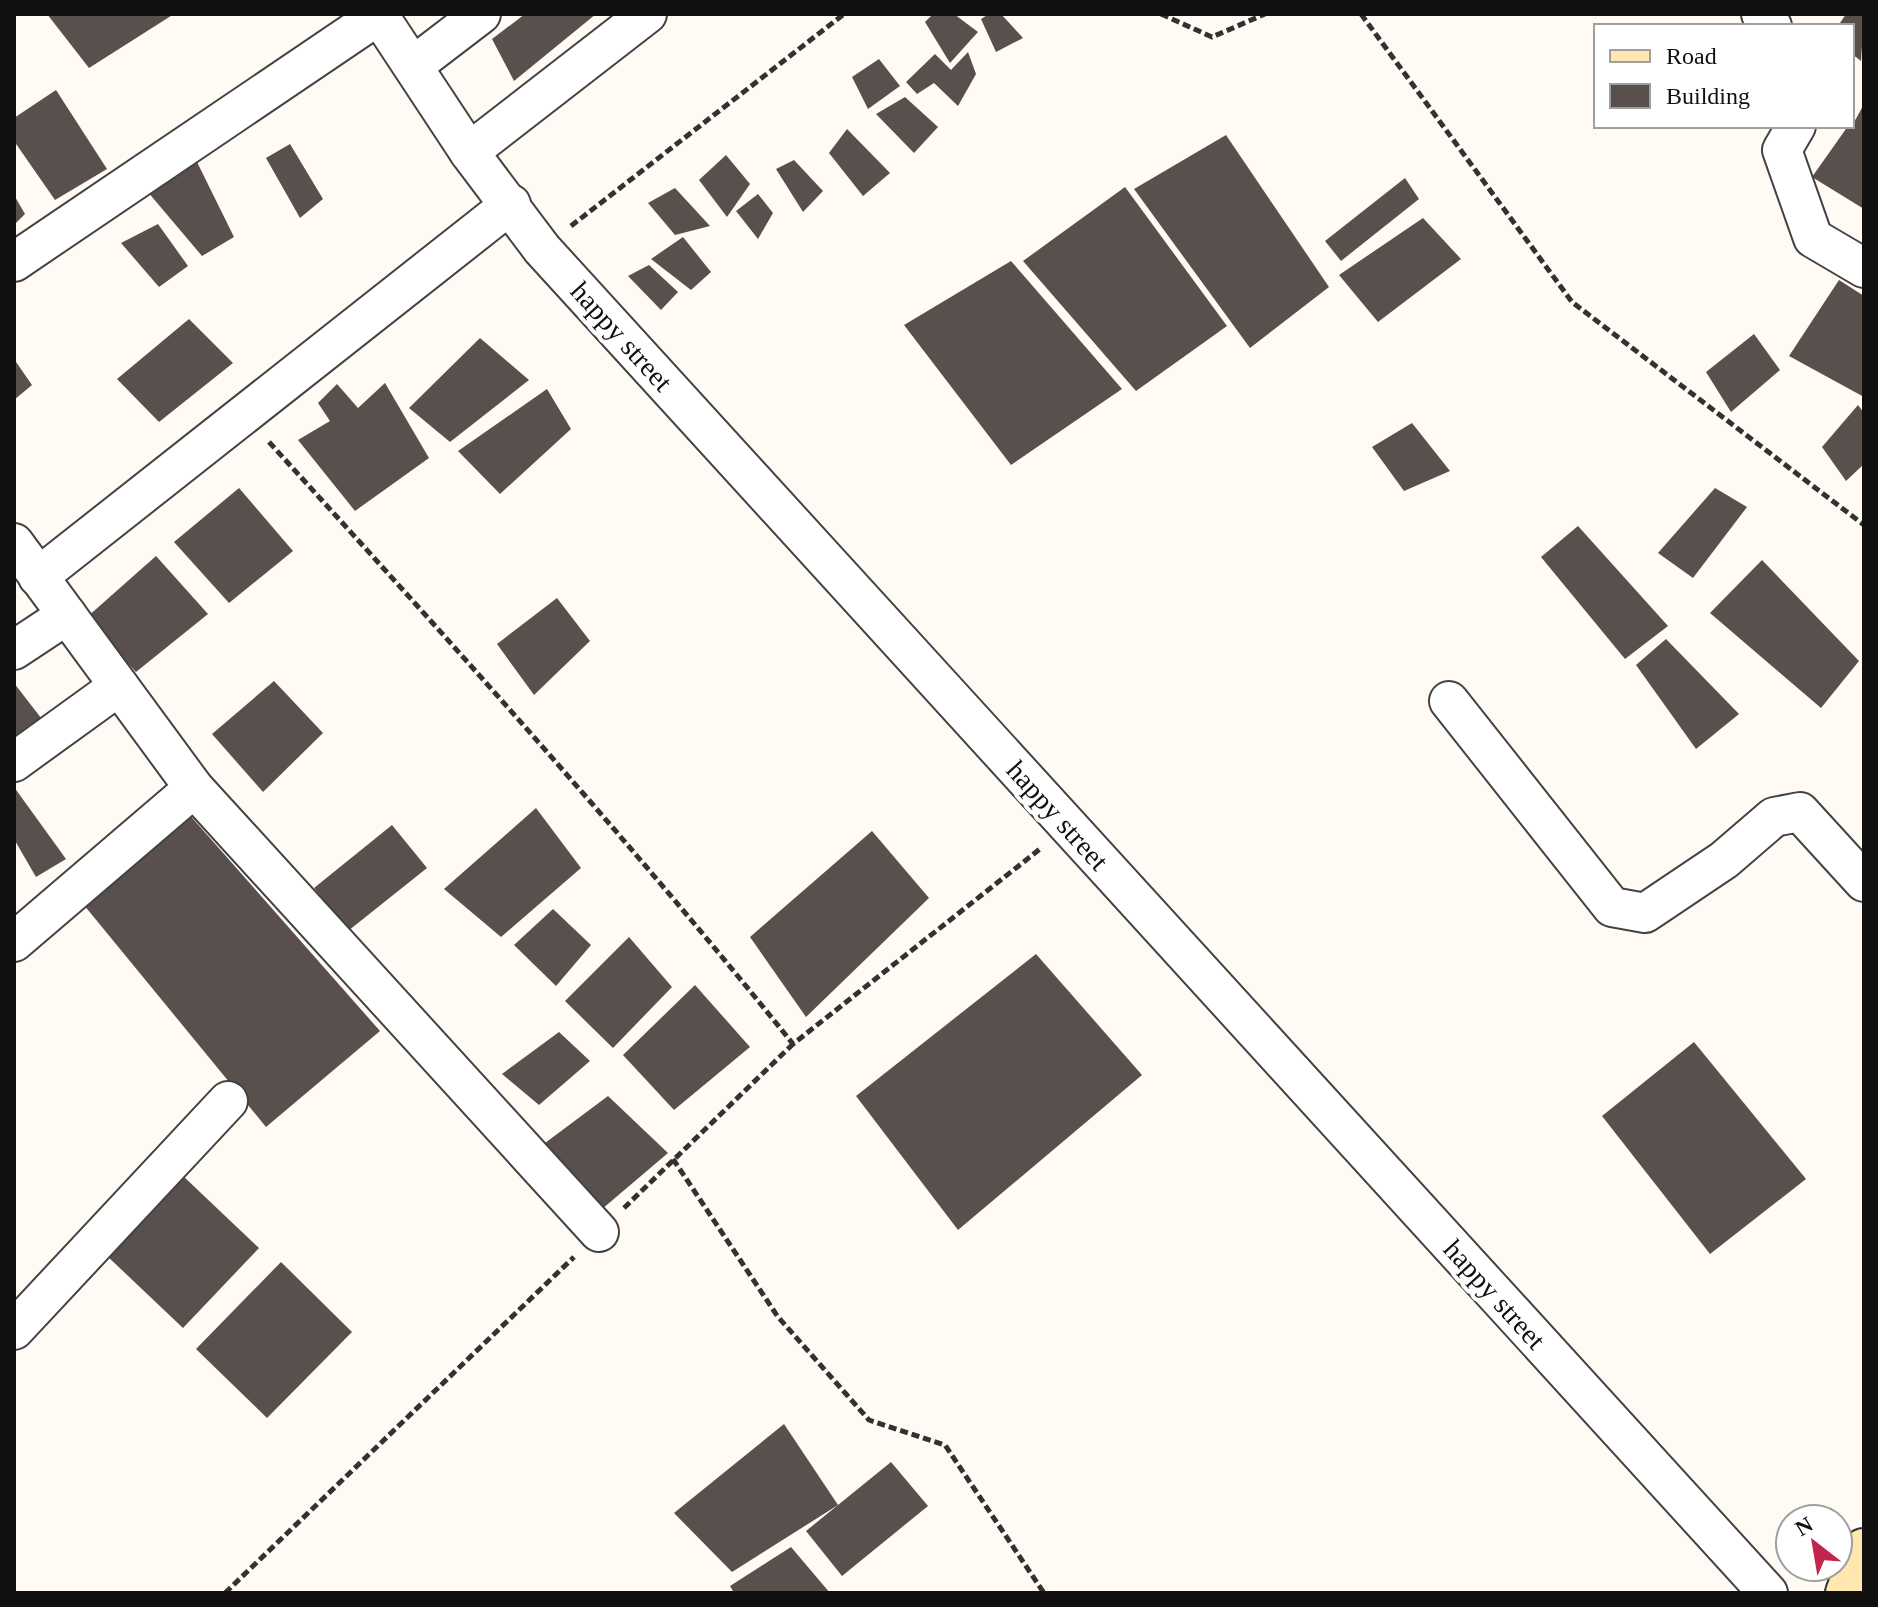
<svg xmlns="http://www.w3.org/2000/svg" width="1878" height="1607" viewBox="0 0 1878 1607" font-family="'Times New Roman',serif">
  <rect width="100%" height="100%" fill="#fffbf4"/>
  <g fill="#594f4c">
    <path d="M47,14H174L89,68Z"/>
    <path d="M525,14H596L514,81L492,39Z"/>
    <path d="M933,14H954L978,32L950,63L925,22Z"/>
    <path d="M989,14H1001L1023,38L996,52L981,19Z"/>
    <path d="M1846,14H1864L1861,61L1852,54V26H1838Z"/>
    <path d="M968,52L976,74L958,106L934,83L917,94L906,82L935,54L951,70Z"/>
    <path d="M879,59L900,86L868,109L852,77Z"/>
    <path d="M56,90L107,169L55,200L14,141V118Z"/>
    <path d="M905,97L938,127L914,153L876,114Z"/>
    <path d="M1864,104V209L1812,177L1848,126H1852Z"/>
    <path d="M847,129L890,173L863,196L829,153Z"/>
    <path d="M1226,135L1329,287L1250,348L1134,189Z"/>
    <path d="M290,144L323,199L300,218L266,158Z"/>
    <path d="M726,155L750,184L727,217L699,180Z"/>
    <path d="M196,160L234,237L202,256L147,191Z"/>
    <path d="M794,160L823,191L803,212L776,169Z"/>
    <path d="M1405,178L1419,199L1341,261L1325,241Z"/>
    <path d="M1125,187L1227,326L1136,391L1023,261Z"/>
    <path d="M675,188L710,226L675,235L648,203Z"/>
    <path d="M758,194L773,213L758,239L736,211Z"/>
    <path d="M14,195L25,214L14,225Z"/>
    <path d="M1423,218L1461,259L1378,322L1339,275Z"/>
    <path d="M158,224L188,266L159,287L121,243Z"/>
    <path d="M683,237L711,272L691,290L651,259Z"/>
    <path d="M1011,261L1122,389L1011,465L904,325Z"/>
    <path d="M649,265L678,292L661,310L628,276Z"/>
    <path d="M1839,280L1864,296V397L1789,356Z"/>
    <path d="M189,319L233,363L159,422L117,379Z"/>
    <path d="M1754,334L1780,370L1731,412L1706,372Z"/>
    <path d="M480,338L529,380L450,442L409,408Z"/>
    <path d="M14,359L32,385L14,400Z"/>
    <path d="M385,383L429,458L355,511L298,440L330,421L318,403L337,384L358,408Z"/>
    <path d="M547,389L571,429L500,494L458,451Z"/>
    <path d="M1858,405L1864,413V464L1846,481L1822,447Z"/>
    <path d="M1412,423L1450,471L1404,491L1372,447Z"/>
    <path d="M239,488L293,551L229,603L174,542Z"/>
    <path d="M1715,488L1747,507L1693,578L1658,553Z"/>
    <path d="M1578,526L1668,626L1625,659L1541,557Z"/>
    <path d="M156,556L208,614L136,672L86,618Z"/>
    <path d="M1762,560L1859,661L1821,708L1710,613Z"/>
    <path d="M557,598L590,641L534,695L497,644Z"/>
    <path d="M1666,639L1739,714L1696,749L1636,665Z"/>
    <path d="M274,681L323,733L263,792L212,734Z"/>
    <path d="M14,683L48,727L14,746Z"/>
    <path d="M14,787L66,859L36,877L14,839Z"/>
    <path d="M536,808L581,868L501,937L444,889Z"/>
    <path d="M187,812L380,1031L266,1127L79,899Z"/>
    <path d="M392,825L427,868L348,931L314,888Z"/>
    <path d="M872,831L929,898L806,1017L750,937Z"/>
    <path d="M553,909L591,945L556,986L514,945Z"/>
    <path d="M629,937L672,987L613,1048L565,1001Z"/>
    <path d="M1036,954L1142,1075L958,1230L856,1096Z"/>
    <path d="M695,985L750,1047L674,1110L623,1055Z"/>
    <path d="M559,1032L590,1061L539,1105L502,1074Z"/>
    <path d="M1694,1042L1806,1179L1710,1254L1602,1116Z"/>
    <path d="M608,1096L668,1153L595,1215L533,1152Z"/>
    <path d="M182,1175L259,1248L183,1328L106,1255Z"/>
    <path d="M281,1262L352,1332L267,1418L196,1349Z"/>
    <path d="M784,1424L838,1505L732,1572L674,1513Z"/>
    <path d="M891,1462L928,1506L842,1576L806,1531Z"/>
    <path d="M791,1547L830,1593H734L730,1586Z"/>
  </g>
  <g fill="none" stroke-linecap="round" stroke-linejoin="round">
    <g stroke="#434343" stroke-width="42">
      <g id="street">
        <path d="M378,14L469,152L542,249L1768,1593"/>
        <path d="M1761,14L1772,26"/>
        <path d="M413,66L481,14"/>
        <path d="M1796,126L1782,150L1813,238L1864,268"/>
        <path d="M469,152L647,14"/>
        <path d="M14,262L379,15"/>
        <path d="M14,543L194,788L599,1232"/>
        <path d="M38,577L511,204"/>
        <path d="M14,650L67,615"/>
        <path d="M1449,701L1612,907L1645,913L1724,860L1774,817L1800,812L1864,882"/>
        <path d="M14,762L119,686"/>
        <path d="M14,942L194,788"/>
        <path d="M14,1330L228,1101"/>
      </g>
    </g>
    <g stroke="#323232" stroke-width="48">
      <path id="secondary" d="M1848,1593L1864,1551"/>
    </g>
    <g stroke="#323232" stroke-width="5" stroke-dasharray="8 4" stroke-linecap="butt">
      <path d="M1161,14L1212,37L1265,14"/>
      <path d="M1361,14L1572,302L1864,525"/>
      <path d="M571,226L844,14"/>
      <path d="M269,442C448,639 626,836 793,1044L1040,849"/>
      <path d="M673,1159L778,1317L869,1420L945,1445L1044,1593"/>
      <path d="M624,1208L793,1044"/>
      <path d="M225,1593L574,1257"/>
    </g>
    <use href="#street" stroke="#fff" stroke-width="38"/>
    <use href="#secondary" stroke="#ffe7af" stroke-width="44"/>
  </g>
  <g text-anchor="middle" stroke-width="8" stroke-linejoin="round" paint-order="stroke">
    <g font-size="28" fill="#101010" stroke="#fff">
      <text transform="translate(622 336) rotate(48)" y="10">happy street</text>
      <text transform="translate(1058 815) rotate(48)" y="10">happy street</text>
      <text transform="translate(1495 1294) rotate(48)" y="10">happy street</text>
    </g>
  </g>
  <rect width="1878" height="1607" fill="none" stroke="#101010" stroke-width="32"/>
  <rect x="1594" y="24" width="260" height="104" fill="#ffffff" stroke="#9f9f9f" stroke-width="2"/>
  <rect x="1610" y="50" width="40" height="12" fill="#ffe7af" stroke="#9f9f9f" stroke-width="2"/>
  <text x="1666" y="64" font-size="24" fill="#101010">Road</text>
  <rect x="1610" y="84" width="40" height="24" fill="#594f4c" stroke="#9f9f9f" stroke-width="2"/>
  <text x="1666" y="104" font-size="24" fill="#101010">Building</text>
  <g transform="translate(1814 1543) rotate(329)"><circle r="38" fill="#ffffff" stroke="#9f9f9f" stroke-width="2"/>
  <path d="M0-6L14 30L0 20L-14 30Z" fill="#c3264c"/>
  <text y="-12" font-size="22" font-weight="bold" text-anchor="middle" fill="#101010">N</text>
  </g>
</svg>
